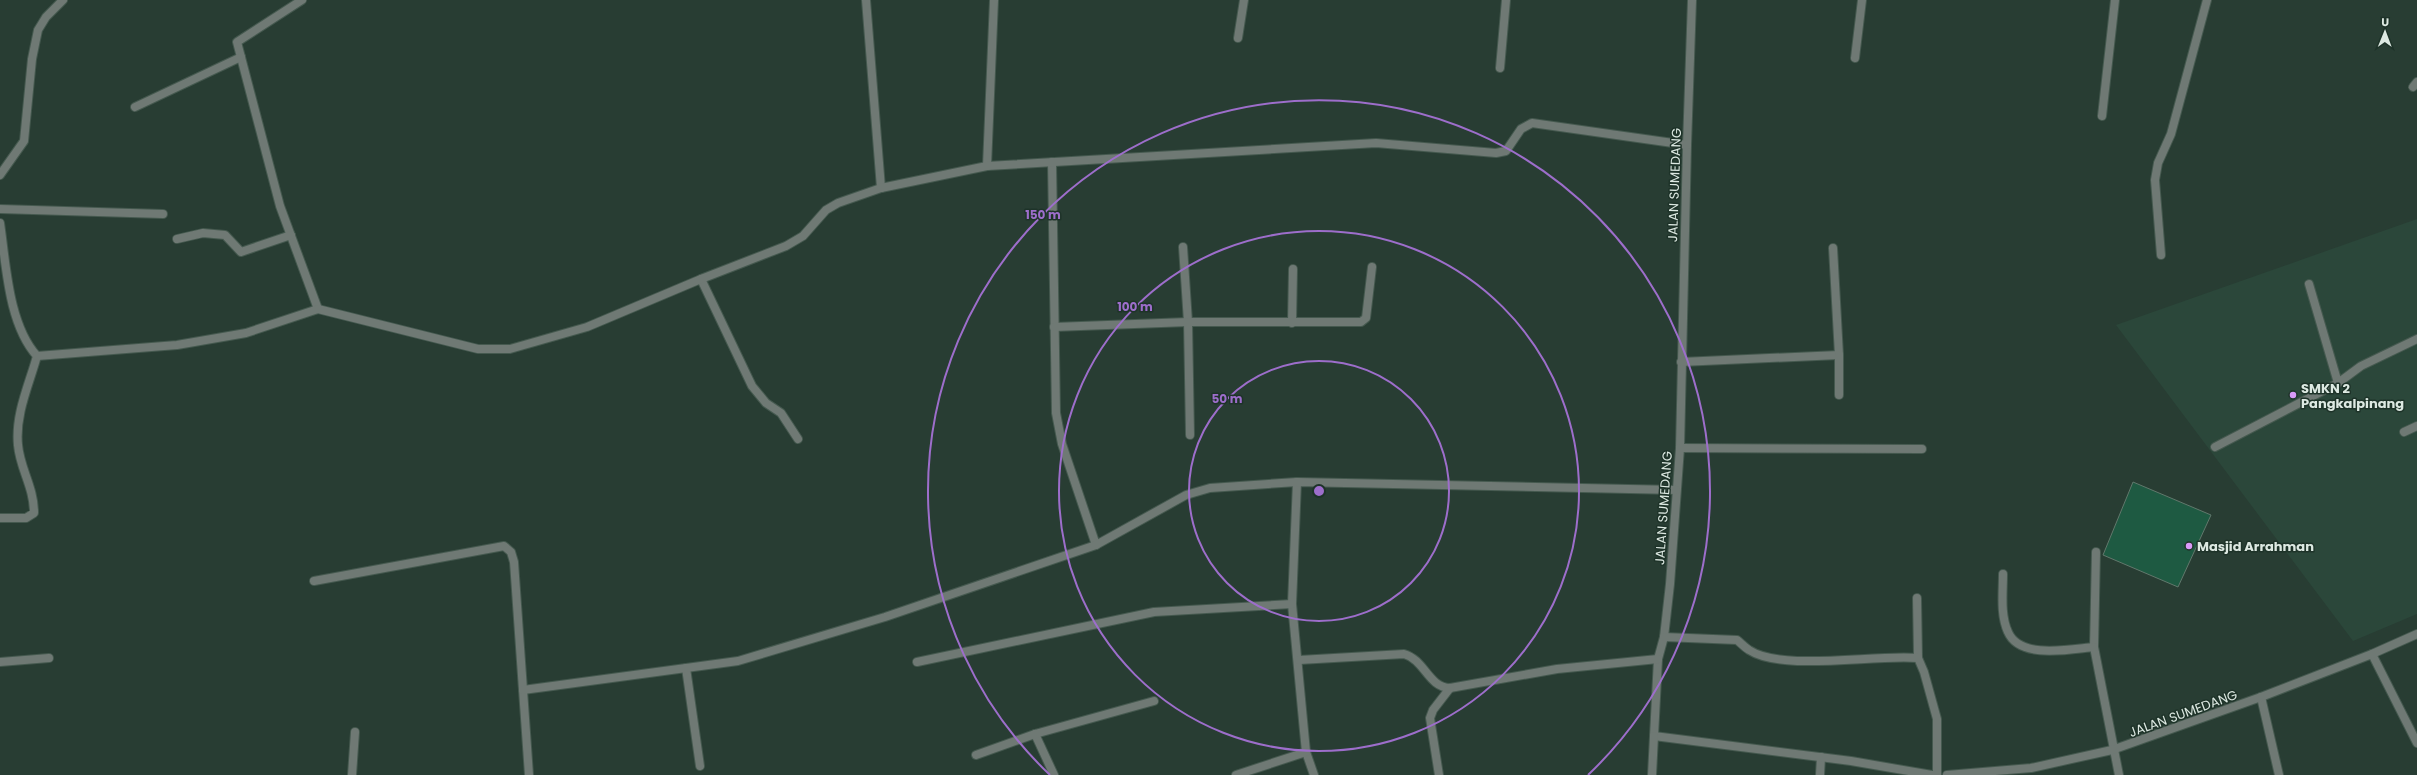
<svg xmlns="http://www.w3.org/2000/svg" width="2417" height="775" viewBox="0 0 2417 775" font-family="Poppins,sans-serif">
  <rect width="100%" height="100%" fill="#283d33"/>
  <path fill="#2b473a" d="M2417,219V614L2353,641L2116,325Z"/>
  <path fill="#1e5a42" stroke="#61786c" d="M2133,482L2211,515L2178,587L2103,555Z"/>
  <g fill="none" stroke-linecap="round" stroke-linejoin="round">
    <g stroke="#45594f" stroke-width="10">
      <g id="lane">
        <path d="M2309,284L2338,383"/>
        <path d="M2404,432L2417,426"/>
        <path d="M2215,447L2338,383L2361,366L2417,339"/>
        <path d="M1820,775L1821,757"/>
      </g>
    </g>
    <g stroke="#45594f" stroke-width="10">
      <g id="street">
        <path d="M302,0L237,42L280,206L318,309"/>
        <path d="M866,0L881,188"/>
        <path d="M1692,0L1687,145L1680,448L1670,584L1664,637L1658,659L1654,736L1851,761L1932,775"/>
        <path d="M1238,38L1244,0"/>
        <path d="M1855,58L1862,0"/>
        <path d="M1500,68L1506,0"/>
        <path d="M2413,87L2417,82"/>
        <path d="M135,107L241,57"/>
        <path d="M2102,116L2115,0"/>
        <path d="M1052,162L1056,413L1062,444L1096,545"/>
        <path d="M987,166L994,0"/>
        <path d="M0,175L24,141L32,59L38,30L46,17L63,0"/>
        <path d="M0,209L163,214"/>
        <path d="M0,223C6,263 8,324 37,356C29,385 15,414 18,445C20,469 34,487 34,513L26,518H0"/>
        <path d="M177,239L203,233L225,235L241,252L291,235"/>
        <path d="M1183,247L1188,322L1190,435"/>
        <path d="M2161,255L2155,180L2158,163L2171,134L2207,0"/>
        <path d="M701,279L752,386L766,403L781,413L798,439"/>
        <path d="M1292,323L1293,269"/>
        <path d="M1054,327L1188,322H1361L1366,318L1372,267"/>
        <path d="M37,356L177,345L246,333L318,309L478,349H510L587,327L701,279L786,246L803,236L826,210L838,203L881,188L987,166L1376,143L1496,153L1506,151L1521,129L1532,123L1687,145"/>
        <path d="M1681,362L1839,355L1833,248"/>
        <path d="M1839,395V355"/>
        <path d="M1680,448L1922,449"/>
        <path d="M1297,482L1292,604L1306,752L1314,775"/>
        <path d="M2096,552L2094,647L2119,775"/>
        <path d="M2003,574C2003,592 2000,615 2008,632C2020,660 2071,649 2094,647"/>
        <path d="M314,581L504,546L511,552L514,562L529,775"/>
        <path d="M1917,598L1918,658"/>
        <path d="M1664,637L1737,640C1741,643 1744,647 1749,650C1783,672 1874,654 1918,658L1924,672L1937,719V775"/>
        <path d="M2372,654L2417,743"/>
        <path d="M1299,660L1404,654C1425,660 1428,687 1450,688L1557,669L1658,659"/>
        <path d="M0,662L49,658"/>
        <path d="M917,662L1154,612L1292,604"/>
        <path d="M686,668L700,766"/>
        <path d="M523,690L738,661L885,617L1096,545L1186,495L1210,488L1297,482L1676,490"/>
        <path d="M2261,697L2279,775"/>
        <path d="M1035,734L1054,775"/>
        <path d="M976,755L1035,734L1154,701"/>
        <path d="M352,775L355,732"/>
        <path d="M1236,775L1306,752"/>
        <path d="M1439,775L1430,718L1433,710L1450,688"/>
        <path d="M1652,775L1654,736"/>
        <path d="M1947,775L2031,768L2112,750L2261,697L2372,654L2417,634"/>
      </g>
    </g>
    <use href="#lane" stroke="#6f7974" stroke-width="8"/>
    <use href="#street" stroke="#6f7974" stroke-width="8"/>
  </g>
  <g fill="none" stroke="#9d6ecb" stroke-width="2">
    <circle cx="1319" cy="491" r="130"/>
    <circle cx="1319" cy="491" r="260"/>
    <path d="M1050 775A391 391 0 1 1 1588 775"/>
  </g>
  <g fill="#d99af8" stroke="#1e3329" stroke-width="1.5">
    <circle cx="2293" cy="395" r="4"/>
    <circle cx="2189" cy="546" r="4"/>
  </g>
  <g text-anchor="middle" stroke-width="3" stroke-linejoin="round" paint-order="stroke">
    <g font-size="13" fill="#dde9e2" stroke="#1e3329">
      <text transform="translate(1674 185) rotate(-88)" y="5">JALAN SUMEDANG</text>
      <text transform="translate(1663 508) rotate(-86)" y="5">JALAN SUMEDANG</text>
      <text transform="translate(2183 713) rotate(-20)" y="5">JALAN SUMEDANG</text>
    </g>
    <g font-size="13" font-weight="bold" fill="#dde9e2" stroke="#1e3329" text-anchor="start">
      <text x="2301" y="393">SMKN 2<tspan x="2301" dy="15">Pangkalpinang</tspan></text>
      <text x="2197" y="551">Masjid Arrahman</text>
    </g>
  </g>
  <circle cx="1319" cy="491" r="6" fill="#9d6ecb" stroke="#1e3329" stroke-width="2"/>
  <g font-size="12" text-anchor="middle" font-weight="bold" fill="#9d6ecb" stroke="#1e3329" stroke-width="3" stroke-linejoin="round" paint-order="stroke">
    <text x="1043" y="219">150 m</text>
    <text x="1135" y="311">100 m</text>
    <text x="1227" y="403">50 m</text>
  </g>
  <g transform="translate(2385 32) rotate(1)" stroke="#1e3329" stroke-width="3" paint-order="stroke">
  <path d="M0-3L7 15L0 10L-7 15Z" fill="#dde9e2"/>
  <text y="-6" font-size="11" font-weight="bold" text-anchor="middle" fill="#dde9e2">U</text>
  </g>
</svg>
